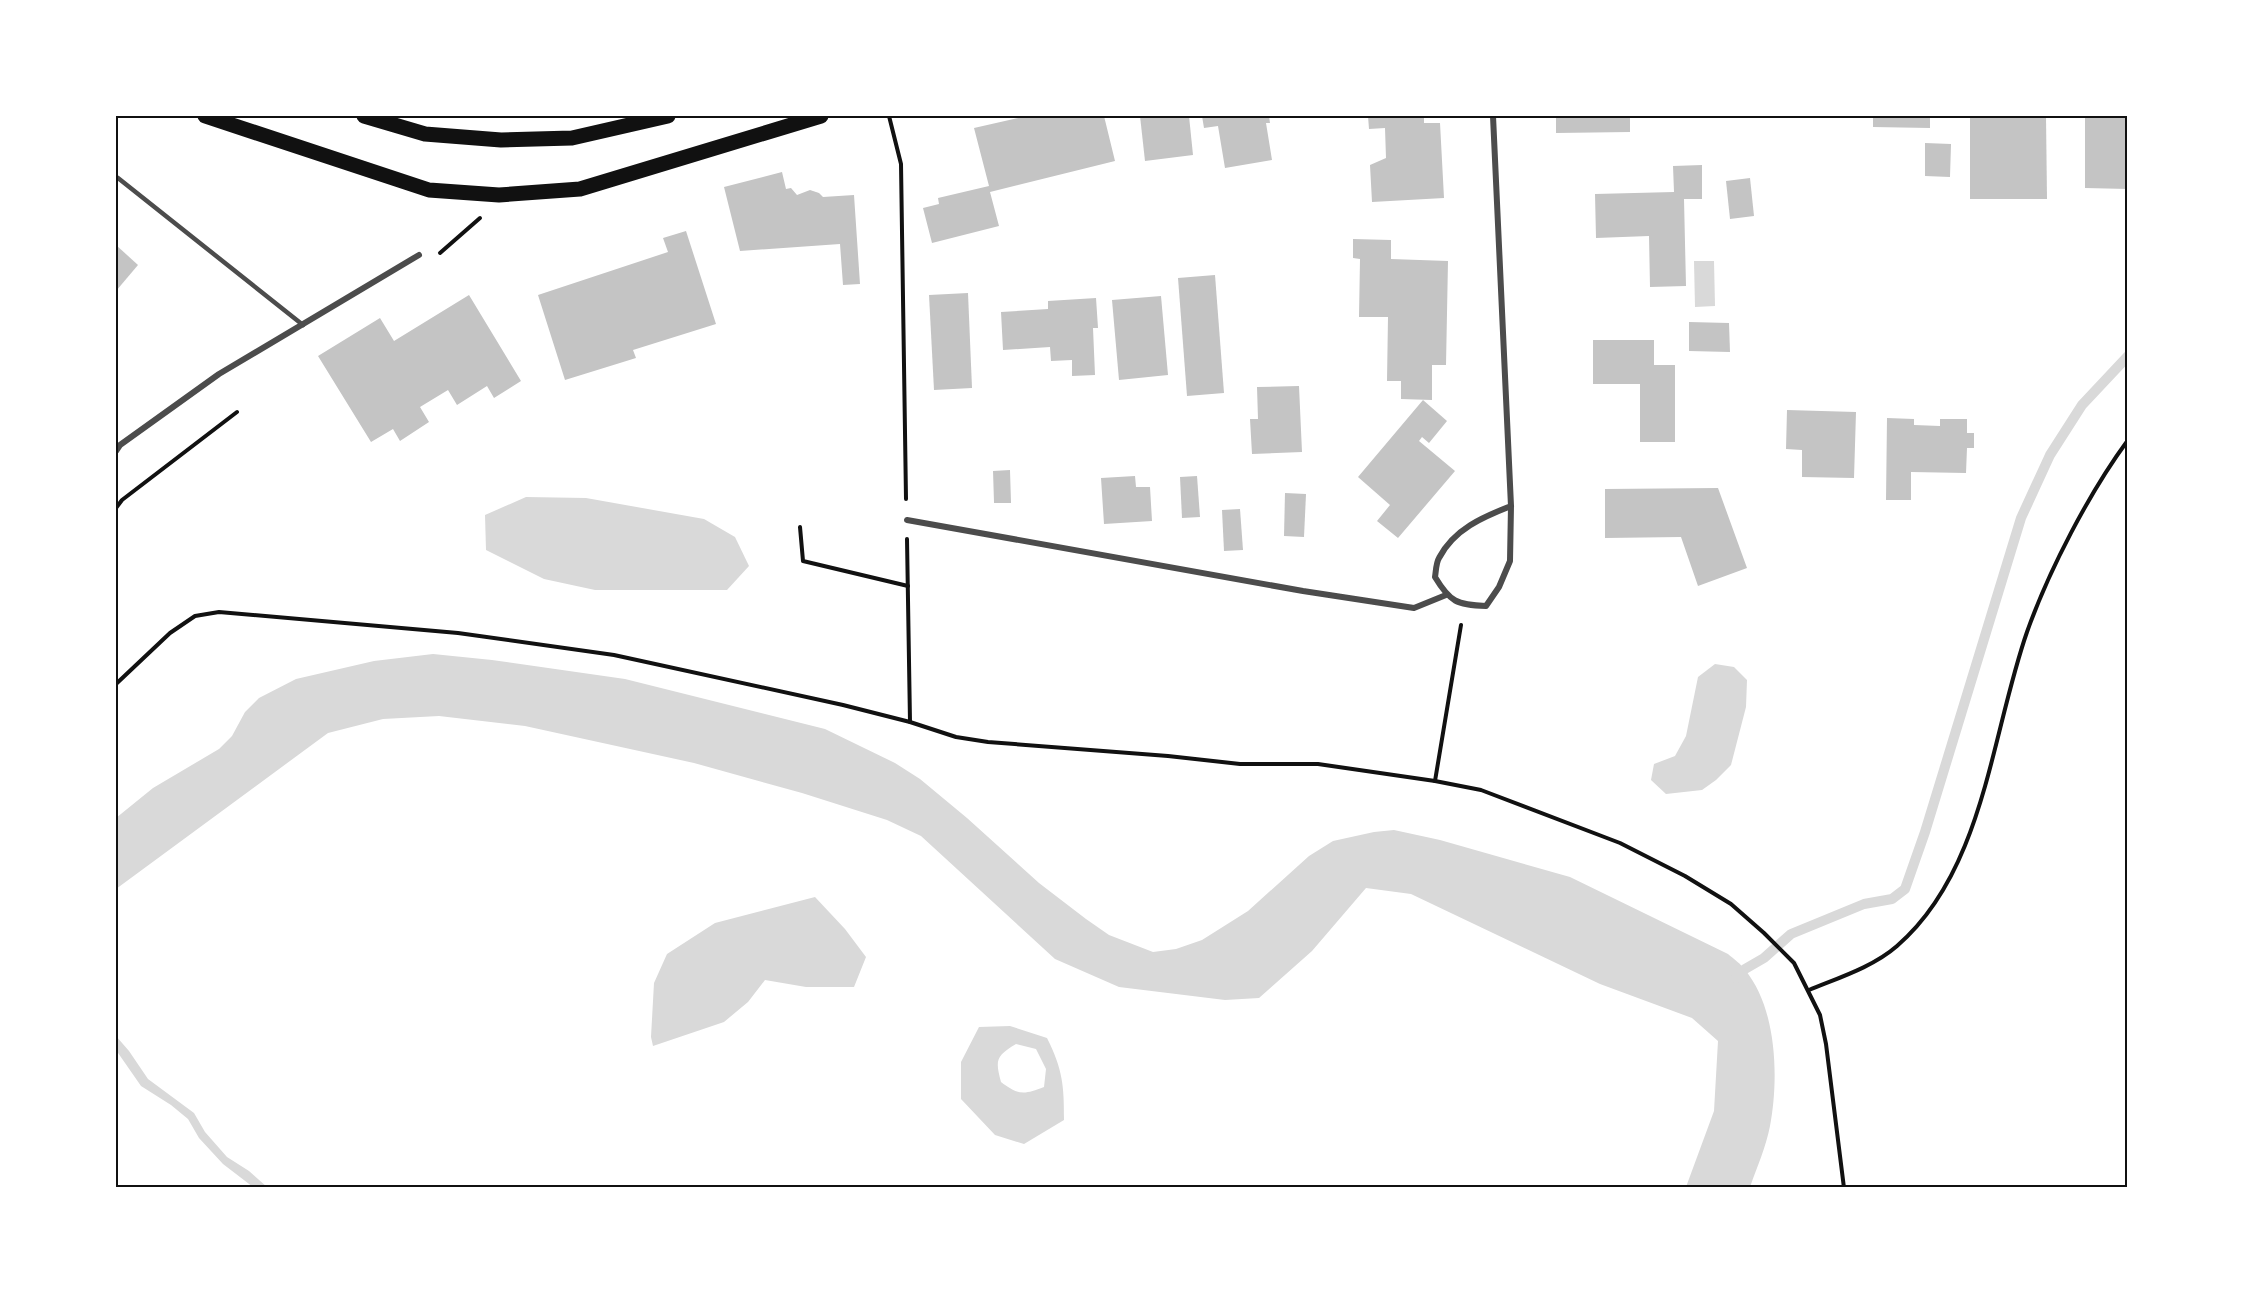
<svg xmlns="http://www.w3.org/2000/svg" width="2243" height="1303" viewBox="0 0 2243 1303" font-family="'DejaVu Sans',sans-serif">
  <rect width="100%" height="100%" fill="#fff"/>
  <g fill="#d9d9d9" fill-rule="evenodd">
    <path d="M1694,261H1714L1715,306L1695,307Z"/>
    <path d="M526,497L586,498L704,519L735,537L749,566L727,590H595L544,579L486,550L485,515Z"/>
    <path d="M433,654L492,660L625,679L825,729L895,763L920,779L967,818L1039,883L1086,919L1109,935L1153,952L1176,949L1202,940L1248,911L1309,856L1333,841L1374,832L1394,830L1440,840L1570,877L1728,954C1734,959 1741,964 1745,970C1777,1008 1779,1079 1770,1126C1766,1147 1757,1167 1750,1187H1686L1714,1111L1718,1041L1692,1018L1600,984L1411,894L1366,888L1312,951L1259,998L1225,1000L1119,987L1055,959L921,836L887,820L802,793L694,763L525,726L439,716L383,719L328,733L116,889V818L153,788L219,749L232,736L245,712L259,698L296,679L374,661Z"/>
    <path d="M1715,664L1734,667L1747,680L1746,707L1731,765L1716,780L1702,790L1666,794L1651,780L1654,764L1675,756L1686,736L1698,677Z"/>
    <path d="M815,897L845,929L866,957L854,987H806L765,980L748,1002L724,1022L653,1046L651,1037L654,983L667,954L715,923Z"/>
    <path d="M1010,1026L1047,1038C1063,1070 1064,1086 1064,1120L1024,1144L995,1135L961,1099V1062L979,1027ZM1016,1044L1036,1049L1046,1069L1044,1087C1024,1095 1018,1095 1001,1082C995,1060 996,1056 1016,1044Z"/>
    <path d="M116,1036L129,1051L148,1079L194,1113L205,1132L227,1157L249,1171L267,1187H253L223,1164L199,1138L188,1119L171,1105L141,1086L116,1050Z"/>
  </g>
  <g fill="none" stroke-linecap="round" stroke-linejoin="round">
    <path stroke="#d9d9d9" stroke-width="10" d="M1736,978L1745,969L1764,958L1791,934L1864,904L1892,899L1905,889L1925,832L2021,518L2050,455L2082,405L2128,356"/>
  </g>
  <g fill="#c4c4c4">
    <path d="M1027,116H1104L1115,161L990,192L999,226L932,243L923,208L939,204L938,198L989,186L974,128Z"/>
    <path d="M1140,116H1189L1193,155L1145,161Z"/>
    <path d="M1202,116H1269L1270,123H1266L1272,160L1225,168L1218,126L1204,128Z"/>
    <path d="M1368,116H1424V123H1440L1444,198L1372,202L1370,165L1386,158L1385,128L1369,129Z"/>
    <path d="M1556,116H1630V132L1556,133Z"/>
    <path d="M1873,116H1930V128L1873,127Z"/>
    <path d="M1970,116H2046L2047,199H1970Z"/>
    <path d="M2085,116H2128V189L2085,188Z"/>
    <path d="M1925,143L1951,144L1950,177L1925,176Z"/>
    <path d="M1702,165V199H1684L1686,286L1650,287L1649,236L1596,238L1595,194L1674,192L1673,166Z"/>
    <path d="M782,172L786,189L791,188L797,195L810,190L819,193L823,197L854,195L860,284L843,285L840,244L740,251L724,187Z"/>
    <path d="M1750,178L1754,216L1730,219L1726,181Z"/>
    <path d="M686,231L716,324L633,350L636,358L565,380L538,295L668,252L663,238Z"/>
    <path d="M1353,239L1391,240V259L1448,261L1446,365H1432V400L1401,399V381H1387L1388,317H1359L1360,259L1353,258Z"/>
    <path d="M116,245L138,265L116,291Z"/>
    <path d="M1215,275L1224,393L1187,396L1178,278Z"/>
    <path d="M968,293L972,388L934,390L929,295Z"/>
    <path d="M469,295L521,381L494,398L487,386L457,405L448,390L420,407L429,422L400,441L393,429L371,442L318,356L380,318L394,341Z"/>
    <path d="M1161,296L1168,375L1119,380L1112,300Z"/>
    <path d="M1096,298L1098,328H1093L1095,375L1072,376V360L1051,361L1050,347L1003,350L1001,312L1048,309V301Z"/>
    <path d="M1689,322L1729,323L1730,352L1689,351Z"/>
    <path d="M1593,340H1654V365H1675V442H1640V384H1593Z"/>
    <path d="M1299,386L1302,452L1252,454L1250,419H1258L1257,387Z"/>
    <path d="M1423,400L1447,421L1429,443L1422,437L1419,441L1455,471L1398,538L1377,521L1390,505L1358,477Z"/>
    <path d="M1787,410L1856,412L1854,478L1802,477V450L1786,449Z"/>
    <path d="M1887,418L1914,419V425L1940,426V419H1967V433H1974V448H1967L1966,473L1911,472V500H1886Z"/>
    <path d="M1010,470L1011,503H994L993,471Z"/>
    <path d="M1135,476L1136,487H1150L1152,521L1104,524L1101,478Z"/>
    <path d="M1197,476L1200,517L1182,518L1180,477Z"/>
    <path d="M1718,488L1747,568L1698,586L1681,537L1605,538V489Z"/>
    <path d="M1285,493L1306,494L1304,537L1284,536Z"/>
    <path d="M1240,509L1243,550L1224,551L1222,510Z"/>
  </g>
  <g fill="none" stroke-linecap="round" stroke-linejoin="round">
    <g stroke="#111" stroke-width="4">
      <path d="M889,116L901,164L906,499"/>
      <path d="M440,253L480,218"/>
      <path d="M116,508L122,500L237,412"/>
      <path d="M800,527L803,561L908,586"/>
      <path d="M907,539L910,722"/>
      <path d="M116,684L170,633L195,616L219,612L458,633L614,655L843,705L910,722L956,737L988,742L1168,756L1240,764H1318L1435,781L1481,790L1620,843L1685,876L1731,904L1764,933L1794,963L1820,1015L1826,1044L1844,1188"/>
      <path d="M1435,781L1461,625"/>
      <path d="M1809,990C1838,978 1873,967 1897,946C1984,871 1991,735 2027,632C2049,570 2089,493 2128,440"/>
    </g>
    <path stroke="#4c4c4c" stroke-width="4.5" d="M118,178L303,325"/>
    <g stroke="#4c4c4c" stroke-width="6">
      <path d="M1493,116L1511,506L1510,561L1499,587L1486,606C1457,605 1450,602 1435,577C1436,571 1436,563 1439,558C1454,529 1483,517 1511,506"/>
      <path d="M116,451L120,445L219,374L419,255"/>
      <path d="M907,520L1303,591L1414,608L1446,595"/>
    </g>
    <g stroke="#111" stroke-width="15">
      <path d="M205,116L429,190L499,195L580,189L821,116"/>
      <path d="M364,116L425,134L501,140L572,138L668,116"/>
    </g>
  </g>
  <rect width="2243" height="1303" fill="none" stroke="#ffffff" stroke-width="234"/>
  <rect x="117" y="117" width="2009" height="1069" fill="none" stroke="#111" stroke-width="2"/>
</svg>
